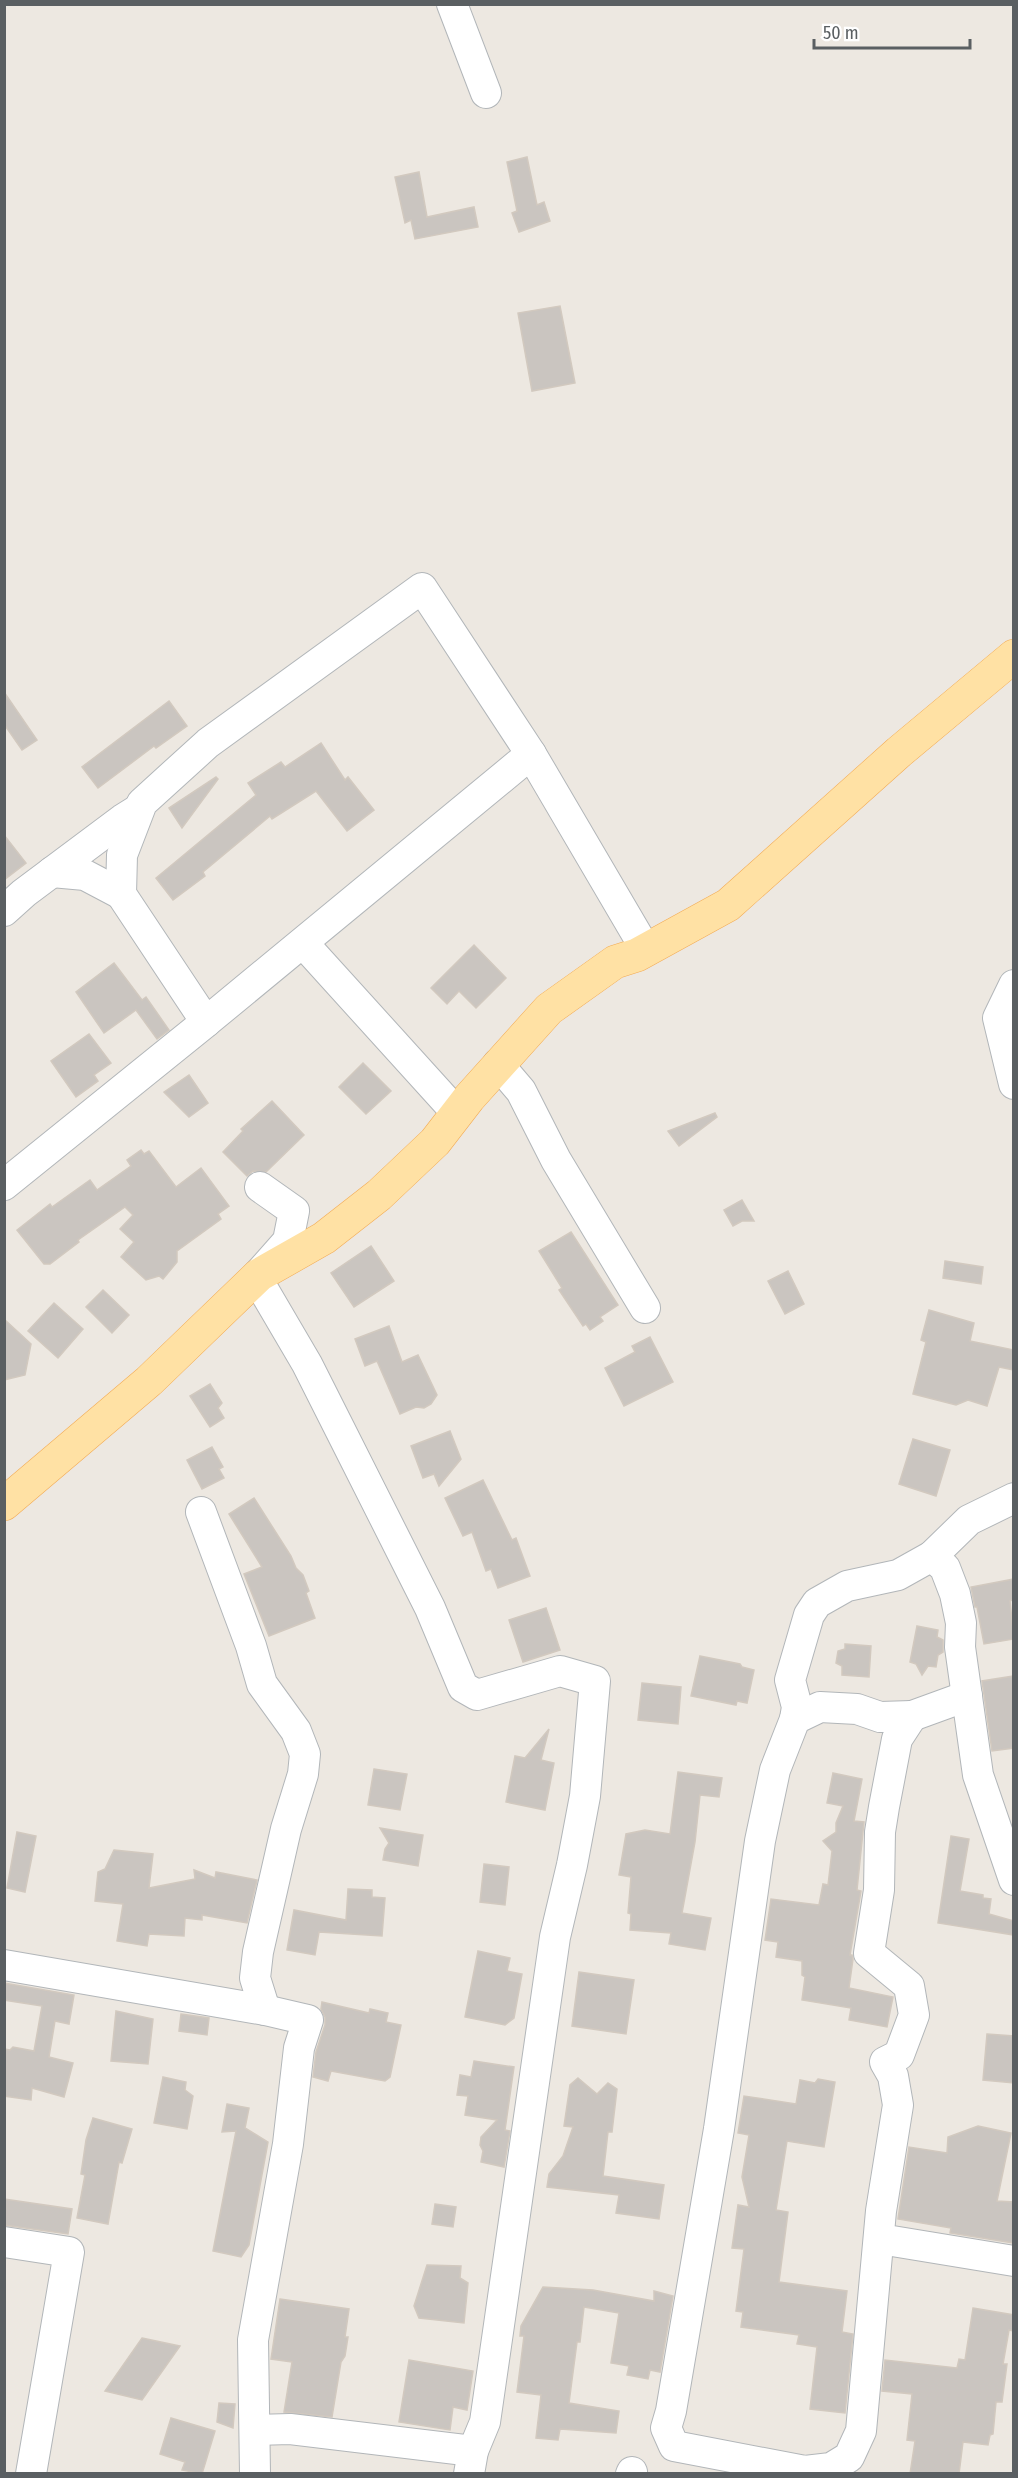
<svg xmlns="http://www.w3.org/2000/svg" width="1018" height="2478" viewBox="0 0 1018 2478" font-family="'Fira Sans Condensed',sans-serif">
  <rect width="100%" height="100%" fill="#ede8e1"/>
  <g fill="#cac5c0" stroke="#d2c9bf" stroke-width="1.5">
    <path d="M527,157L537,205L544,202L550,221L519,232L512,213L517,211L507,162Z"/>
    <path d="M419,172L427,217L474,207L478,227L415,239L411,220L405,223L395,177Z"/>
    <path d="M560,306L575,383L532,391L518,313Z"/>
    <path d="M4,692L37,740L22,750L4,724Z"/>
    <path d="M169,701L187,726L156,748L154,746L98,788L82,767Z"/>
    <path d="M321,743L345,780L348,777L374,810L347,831L316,791L272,819L270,816L203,872L205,876L173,900L156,878L256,795L248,783L281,762L285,767Z"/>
    <path d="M216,777L218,779L182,828L169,808Z"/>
    <path d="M4,835L26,863L4,880Z"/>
    <path d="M474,945L506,978L476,1008L459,991L447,1004L431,988Z"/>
    <path d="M114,963L142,1000L146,997L169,1030L157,1039L136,1010L104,1033L76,992Z"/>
    <path d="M89,1034L111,1063L94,1075L98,1081L76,1097L51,1061Z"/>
    <path d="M363,1063L391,1091L366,1114L339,1087Z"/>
    <path d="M189,1075L208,1103L189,1117L164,1092Z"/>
    <path d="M272,1101L304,1135L266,1172L253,1171L247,1176L223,1152L243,1131L241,1129Z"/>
    <path d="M715,1113L717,1117L679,1146L668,1131Z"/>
    <path d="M141,1150L144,1154L149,1151L176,1187L201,1168L229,1206L218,1214L221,1219L177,1251V1262L163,1279L159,1276L146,1280L121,1257L134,1242L120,1229L133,1215L125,1207L78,1240L79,1242L50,1264H44L17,1230L50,1204L52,1207L90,1180L97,1190L131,1166L127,1160Z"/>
    <path d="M742,1200L754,1221H742L733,1226L724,1210Z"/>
    <path d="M571,1232L618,1305L600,1317L603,1321L590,1330L586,1324L583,1326L559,1290L562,1288L539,1251Z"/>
    <path d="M371,1246L394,1281L354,1307L331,1273Z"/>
    <path d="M945,1261L983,1267L981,1284L943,1278Z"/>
    <path d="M788,1271L804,1304L785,1314L768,1281Z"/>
    <path d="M103,1290L129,1315L112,1333L86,1307Z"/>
    <path d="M54,1303L83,1329L58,1358L28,1331Z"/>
    <path d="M929,1310L974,1323L970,1341L1014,1350V1370L999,1367L987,1406L968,1400L956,1405L913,1394L926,1342L921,1340Z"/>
    <path d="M4,1319L31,1344L25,1375L4,1380Z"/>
    <path d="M389,1326L402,1362L418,1355L437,1395L431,1404L424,1408L416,1407L400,1414L377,1361L365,1366L355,1339Z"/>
    <path d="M650,1337L673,1382L624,1406L605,1368L635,1352L632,1346Z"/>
    <path d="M210,1384L222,1403L218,1408L224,1418L210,1427L190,1396Z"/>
    <path d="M450,1431L461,1459L439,1486L434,1474L423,1478L411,1446Z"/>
    <path d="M913,1439L950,1450L936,1496L899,1484Z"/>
    <path d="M212,1447L223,1467L219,1469L224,1478L202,1489L187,1460Z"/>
    <path d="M483,1480L512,1540L516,1538L530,1576L498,1588L491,1569L486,1571L472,1532L463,1536L445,1498Z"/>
    <path d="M254,1498L291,1556L296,1568L303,1575L309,1591L306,1593L315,1618L269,1636L244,1574L262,1567L229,1514Z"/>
    <path d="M1014,1579V1599L1010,1601L1014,1639L984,1644L977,1607H975L971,1587Z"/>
    <path d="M546,1608L560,1650L523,1662L509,1620Z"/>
    <path d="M917,1626L938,1630L937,1637L943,1640V1652L938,1655L936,1667L928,1666L922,1675L916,1664L910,1662Z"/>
    <path d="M845,1644L871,1646L869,1677L842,1675V1666L836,1663L838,1651L845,1649Z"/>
    <path d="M700,1656L740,1664L742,1667L754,1670L747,1703L737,1701L736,1705L691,1696Z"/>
    <path d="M1014,1676V1748L992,1751L982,1681Z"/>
    <path d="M642,1683L681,1687L678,1724L638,1720Z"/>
    <path d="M549,1729L541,1760L554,1763L545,1810L506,1802L515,1756L525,1758Z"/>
    <path d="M374,1769L407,1774L400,1810L368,1805Z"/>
    <path d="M678,1772L722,1778L719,1797L700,1795L695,1842L682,1913L711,1918L705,1950L669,1944L671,1933L630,1930L631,1914L628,1913L631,1877L619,1875L626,1834L645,1830L670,1834Z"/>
    <path d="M833,1773L862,1779L854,1821L864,1822L857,1890L861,1891L850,1955H852L853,1959L849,1988L893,1997L887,2027L849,2020L851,2008L802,2000L805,1977L802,1975V1961L776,1957L778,1942L765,1940L771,1899L819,1905L823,1884L828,1885L832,1851L823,1841L836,1832V1823L843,1806L827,1803Z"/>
    <path d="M380,1828L423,1835L418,1866L383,1860L385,1849L389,1843Z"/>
    <path d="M17,1832L36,1836L25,1892L7,1888Z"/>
    <path d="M951,1836L969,1839L960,1891L983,1895V1898L991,1899L989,1914L1014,1921V1935L938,1923Z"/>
    <path d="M114,1850L153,1854L149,1888L195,1879L194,1870L215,1878L216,1872L257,1880L247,1923L202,1915V1920L185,1918L184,1936L149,1934L147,1946L117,1941L123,1904L95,1901L98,1872L105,1869Z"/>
    <path d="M484,1864L509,1867L505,1905L480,1902Z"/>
    <path d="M348,1889L372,1890V1897L385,1898L382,1936L319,1932L315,1955L287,1950L294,1910L346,1920Z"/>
    <path d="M478,1951L510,1958L507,1971L522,1974L514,2018L505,2025L465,2017Z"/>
    <path d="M579,1972L634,1980L626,2034L572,2026Z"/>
    <path d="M4,1983L74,1995L69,2024L55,2021L49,2057L73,2063L64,2097L32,2088L31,2100L4,2096V2049L10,2050L13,2047L34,2051L42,2006L4,2000Z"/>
    <path d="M322,2002L369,2013L370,2009L388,2013L386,2022L401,2025L390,2077L385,2081L331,2071L328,2081L313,2077L316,2052L325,2025V2017L321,2009Z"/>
    <path d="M116,2011L153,2019L148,2064L111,2061Z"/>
    <path d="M181,2014L209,2018L207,2035L179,2031Z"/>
    <path d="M987,2034L1014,2036V2083L983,2080Z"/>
    <path d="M474,2061L514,2067L505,2130L510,2131L504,2167L481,2162L483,2151L480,2145L481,2137L497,2120L465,2115L468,2096L457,2095L460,2075L471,2077Z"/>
    <path d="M163,2077L186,2082L185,2090L193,2096L187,2129L154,2123Z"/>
    <path d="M578,2078L597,2094L608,2083L617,2089L612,2132H608L603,2176L664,2185L659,2219L616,2213L619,2195L547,2187L549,2174L563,2156L573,2127L564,2126L570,2085Z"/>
    <path d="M818,2079L835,2082L824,2147L787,2141L776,2210L788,2212L779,2282L847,2291L842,2332L853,2334L845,2413L810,2409L817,2347L797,2344L799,2335L741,2327L743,2312L736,2311L744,2249L732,2248L738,2205L749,2207L742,2177L749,2135L738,2133L744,2096L796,2104L800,2080L815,2083Z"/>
    <path d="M227,2104L249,2108L245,2128L268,2142L249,2245L241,2257L213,2251L236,2131L222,2132Z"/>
    <path d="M93,2118L132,2129L122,2163L119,2162L108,2224L77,2218L85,2175L81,2174L86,2140Z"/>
    <path d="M978,2126L1011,2133L997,2201L1014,2202V2243L950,2233L951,2228L898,2219L909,2147L947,2153L948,2137Z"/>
    <path d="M4,2199L72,2209L68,2234L4,2225Z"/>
    <path d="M435,2204L456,2207L453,2227L432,2224Z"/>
    <path d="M427,2265L461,2266L460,2278L468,2283L464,2323L419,2318L414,2306Z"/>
    <path d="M543,2287L593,2290L654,2301V2291L673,2296L660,2372L650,2370L648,2379L627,2375L629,2366L611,2363L619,2313L584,2307L580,2342H577L569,2403L619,2411L616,2433L560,2429L558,2440L536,2438L541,2395L517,2392L524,2336H520L521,2326Z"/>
    <path d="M280,2299L349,2309L345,2337H348L345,2356L341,2362L332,2417L284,2412L292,2362L271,2359Z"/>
    <path d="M973,2308L1014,2315V2331L1009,2330L1003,2364H1007L1002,2402H996L993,2434L990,2435L988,2445L963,2442L959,2474H910L915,2441L907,2440L912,2394L882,2391L885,2360L957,2368L959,2359L965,2360Z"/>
    <path d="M142,2338L180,2346L142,2400L105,2391Z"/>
    <path d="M409,2360L473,2371L467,2410L453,2407L450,2430L399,2422Z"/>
    <path d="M219,2403L235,2404L233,2428L217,2422Z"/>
    <path d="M171,2418L215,2431L202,2474L182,2470L185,2462L160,2454Z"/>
  </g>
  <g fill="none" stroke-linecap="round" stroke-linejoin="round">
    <g stroke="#b2b6b9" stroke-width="32">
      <g id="minor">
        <path d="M452,4L486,93"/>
        <path d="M52,872L85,875L121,894"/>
        <path d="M4,911L24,893L123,819L139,809"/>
        <path d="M303,943L457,1113"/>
        <path d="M1014,985L998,1018L1014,1084"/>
        <path d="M206,1022L531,754"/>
        <path d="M498,1064L521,1091L556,1160L645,1308"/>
        <path d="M4,1185L206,1022L121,894L122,855L142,803L208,743L422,588L531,754L646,950"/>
        <path d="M260,1187L294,1211L288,1241L256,1277L307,1364L430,1608L463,1687L477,1695L560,1671L595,1681L585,1796L572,1865L555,1937L485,2422L473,2451L469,2474"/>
        <path d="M201,1512L251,1646L262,1684L296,1731L305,1754L303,1774L286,1829L258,1952L255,1978L265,2010"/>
        <path d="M932,1556L945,1568L955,1594L961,1623L960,1647L978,1775L1014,1880"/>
        <path d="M820,1707L857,1709L880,1717L912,1716L897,1739L884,1807L880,1832L879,1890L869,1953L909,1986L914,2015L899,2055L885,2062L893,2076L898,2105L881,2211L861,2431L849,2457L831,2468L805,2471L674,2446L666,2428L671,2411L719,2129L760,1841L775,1770L795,1719Z"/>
        <path d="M912,1716L967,1696"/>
        <path d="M795,1719L797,1707L790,1680L809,1615L817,1603L847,1586L898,1575L932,1556L969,1520L1014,1498"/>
        <path d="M4,1965L265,2010L308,2020L299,2048L288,2144L253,2340L255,2474"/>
        <path d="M880,2239L1014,2261"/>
        <path d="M4,2242L69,2252L31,2474"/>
        <path d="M255,2430L290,2429L473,2451"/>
        <path d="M631,2474L632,2472"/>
      </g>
    </g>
    <g stroke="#f3ab54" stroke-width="34">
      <path id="major" d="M4,1504L149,1381L259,1275L324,1238L379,1195L435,1142L469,1098L549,1009L615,962L637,955L728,905L899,752L1014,656"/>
    </g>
    <use href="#minor" stroke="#fff" stroke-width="30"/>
    <use href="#major" stroke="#ffe1a4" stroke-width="33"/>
  </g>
  <rect width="1018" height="2478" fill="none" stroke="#5a5f62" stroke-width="12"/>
  <path d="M814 39v9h156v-9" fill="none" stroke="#5a5f62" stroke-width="3"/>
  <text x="823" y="39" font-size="18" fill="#5a5f62" stroke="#ffffff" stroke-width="4.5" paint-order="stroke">50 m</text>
</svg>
